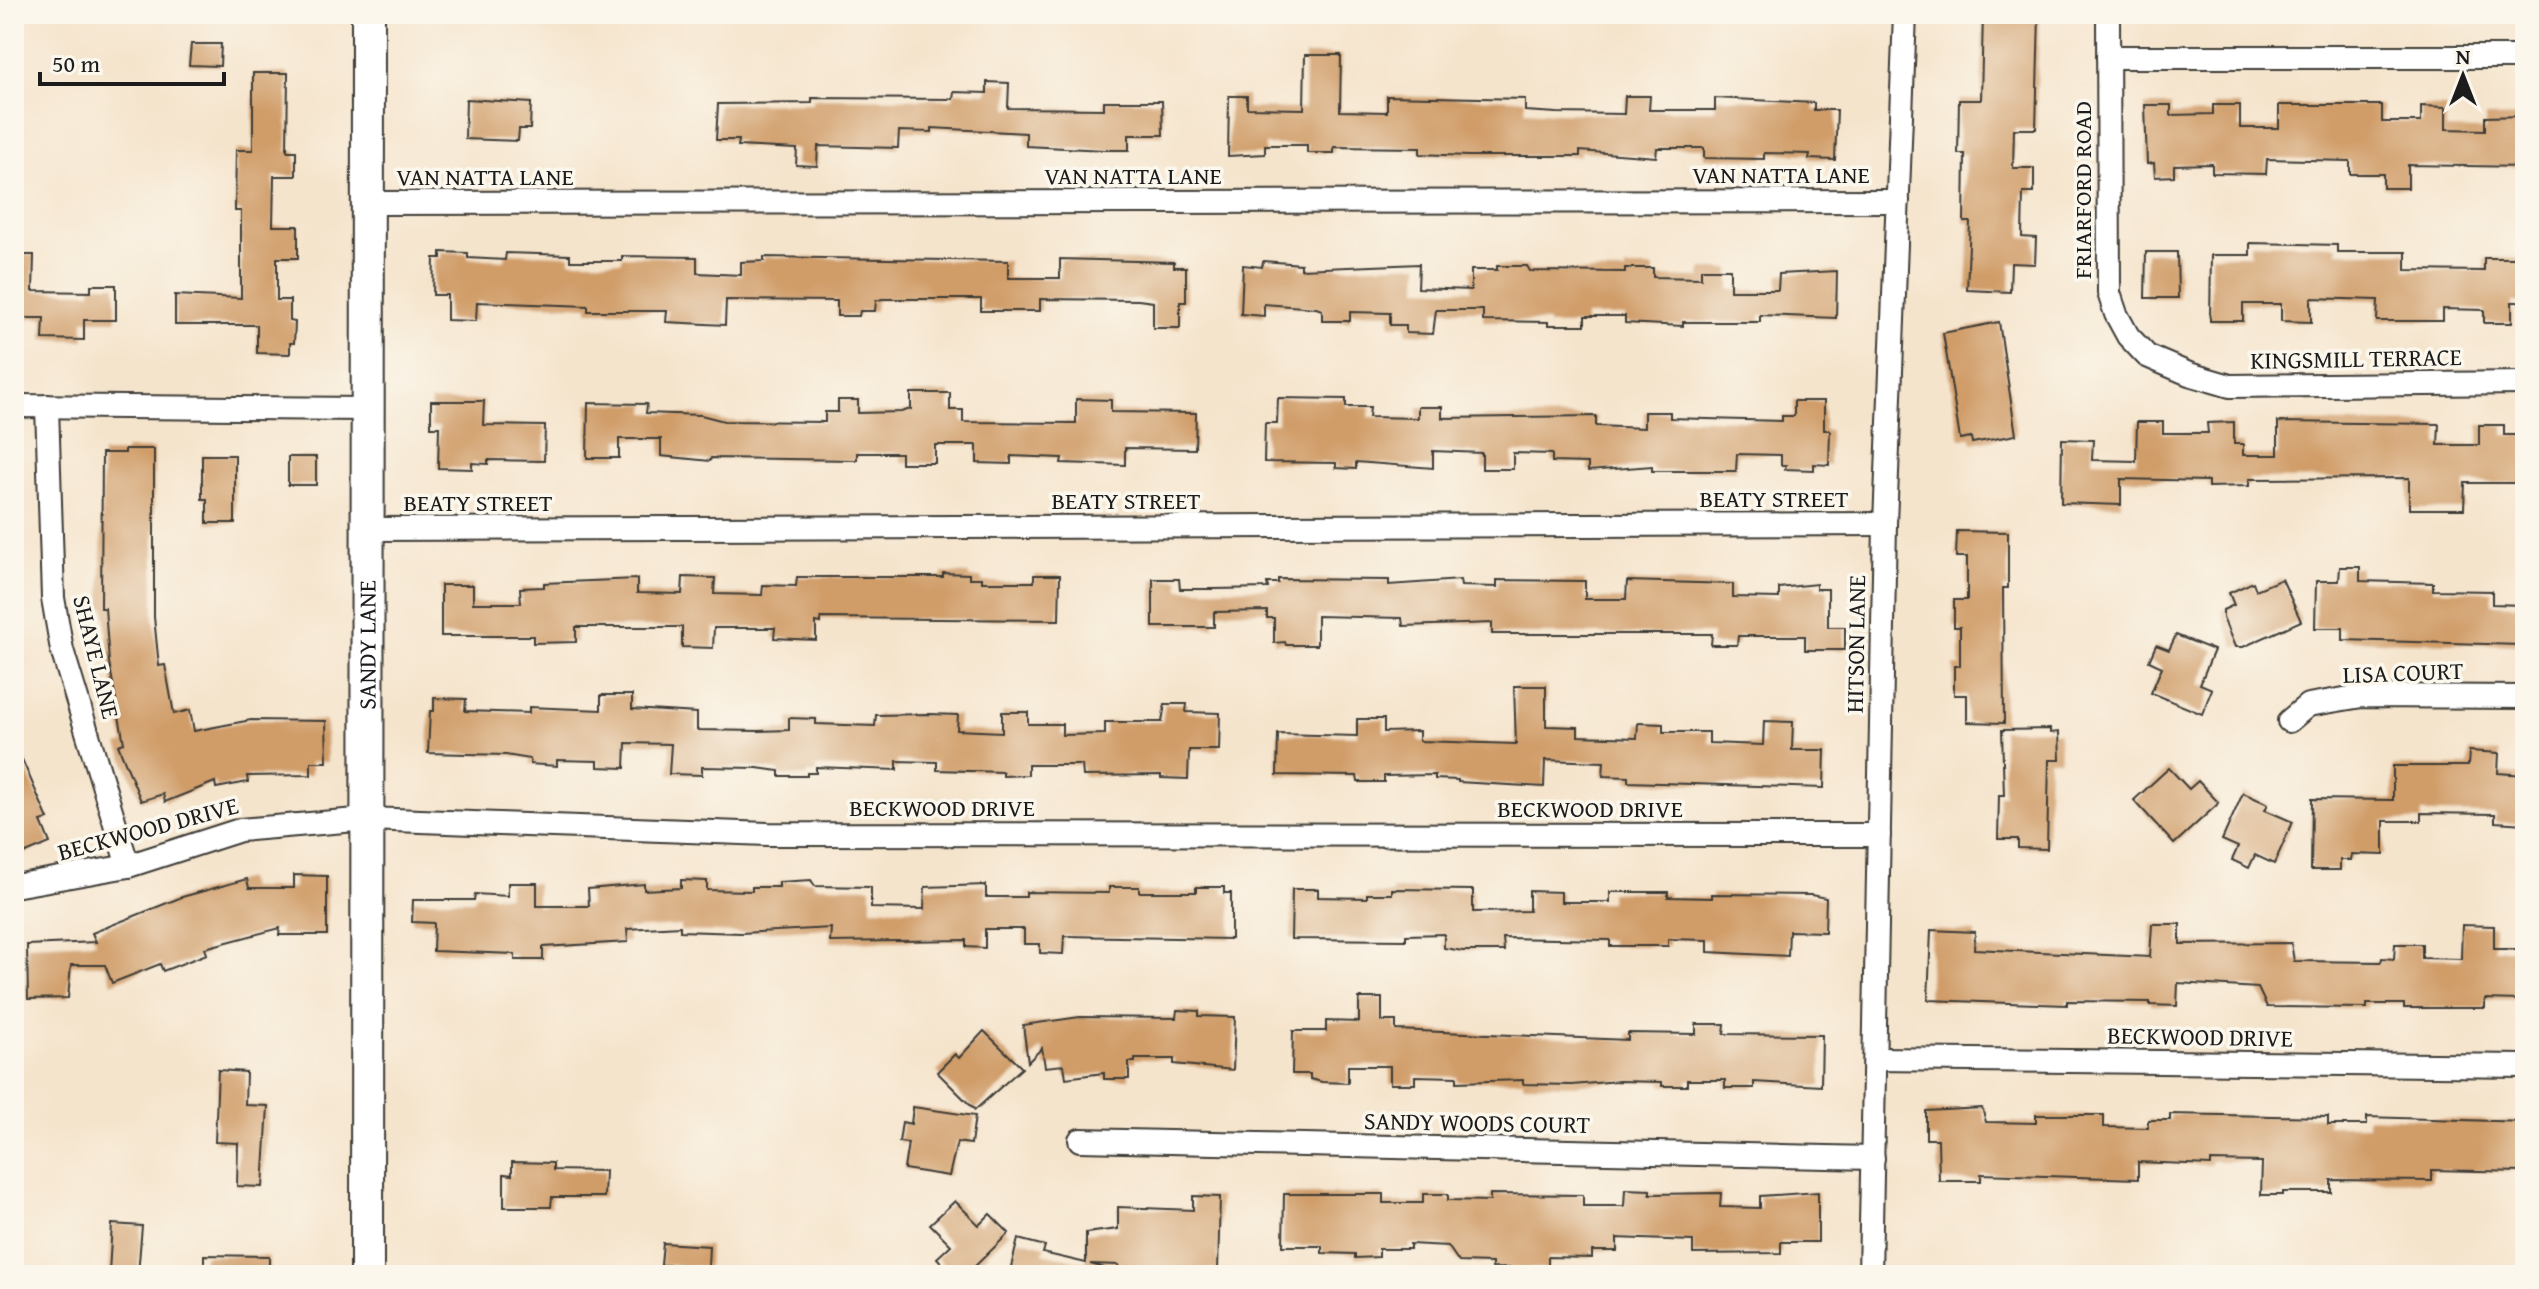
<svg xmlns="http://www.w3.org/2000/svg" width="2539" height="1289" viewBox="0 0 2539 1289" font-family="'Gentium Book Plus',serif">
  <rect width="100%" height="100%" fill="#fbf7ec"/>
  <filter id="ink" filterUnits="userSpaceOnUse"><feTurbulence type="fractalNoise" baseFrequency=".0125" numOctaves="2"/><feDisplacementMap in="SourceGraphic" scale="16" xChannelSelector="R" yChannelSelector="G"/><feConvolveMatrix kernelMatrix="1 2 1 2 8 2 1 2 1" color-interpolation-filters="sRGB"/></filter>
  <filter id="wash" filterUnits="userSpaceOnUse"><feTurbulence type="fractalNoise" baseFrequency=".006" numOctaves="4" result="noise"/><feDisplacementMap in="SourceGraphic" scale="32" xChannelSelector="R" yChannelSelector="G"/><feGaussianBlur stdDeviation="1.8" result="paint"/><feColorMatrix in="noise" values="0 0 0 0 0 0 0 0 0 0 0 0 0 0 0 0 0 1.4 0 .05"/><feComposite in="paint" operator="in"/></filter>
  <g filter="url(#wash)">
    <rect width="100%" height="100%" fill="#f5e4cc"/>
    <g id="blocks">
      <g fill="#d09d69">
        <path d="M1983,14H2039L2036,129H2014L2013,168H2034V193H2023L2022,237L2036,238L2035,264L2011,263L2010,292L1967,290L1970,222H1964L1965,154H1958L1959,100H1981Z"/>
        <path d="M191,44H221L220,66L189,65Z"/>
        <path d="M1305,55H1341L1340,111L1387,112V96L1525,99V111L1557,113L1624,114L1625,96H1650L1649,110H1715V98L1814,103V110H1837L1835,160L1809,159L1810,154L1764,153V159L1704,158V148H1657L1656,157L1580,151V156H1468L1420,154V148L1334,147V153H1307V145H1265V154L1228,156L1229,96H1247V108L1304,109Z"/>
        <path d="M253,73H288L287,151H296V176H274L273,226H298V258H277V300H290V321L295,322L294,343H290V354L257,353V325H175V295L241,298V211H235L236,150H253Z"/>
        <path d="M987,82L1009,83L1008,108L1104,109V101H1162L1163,135H1129V150H1104L1026,146V133L932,128V132L899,131L898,148L818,146L817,166L796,165L797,149L738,146L739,140H716L718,104L812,103V98L953,99L954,92L987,93Z"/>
        <path d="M466,99L531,103L530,129H519L518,141L465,139Z"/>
        <path d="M2145,105H2171V115L2213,114V105H2240V128H2279V105H2382V122H2421V106L2446,107V129L2485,130V117L2525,116V167L2408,165V188H2383V174H2350V161L2267,159L2266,174L2212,173V164L2174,165V176L2155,177L2154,163L2147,164Z"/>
        <path d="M2250,243L2337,245V252H2406V270L2484,271V258H2525V302H2512V323H2484V310L2443,309V321H2377L2378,300L2311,298V322L2281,321V304H2243V321H2210L2211,255H2250Z"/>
        <path d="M441,252L468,253V258L505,260L506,253L570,255V261H622V256L697,257V273L741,275V262L764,261V257L1008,261V278H1060V259L1174,262V267H1186V302H1180V328H1153V302L1138,300L1040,299V311H981V299H882L876,301L875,311H860L859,316H837V301L726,300L725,325L666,322L667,311H588V306L477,302L476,321L447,320V295H433L434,258H441Z"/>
        <path d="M2146,252H2177L2178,298H2145Z"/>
        <path d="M14,255H34L33,291L91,292V285H116V320H84V340L43,339L44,318H14Z"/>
        <path d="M1263,261L1301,264V269L1419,264L1418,288L1471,290V270H1497V266H1527L1530,271L1625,272V268H1653V277L1701,278V269H1730V290H1778L1779,274L1837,271L1836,318L1760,315V322H1683V326L1625,323V316H1585V325H1548V322L1483,321V310H1436L1433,334L1406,333V325H1390V313L1350,312V321H1322V310L1316,308L1264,304V316L1241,314L1243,265L1262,267Z"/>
        <path d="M1999,322L2016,435L1972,443L1971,437L1960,439L1943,333Z"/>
        <path d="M911,393H950V410H963V422L1076,423V399L1111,400V412L1196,413L1195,449L1125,448V465L1061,463L1062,458L1011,456V464L977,463V445H935V463H901V453H857V460L711,458L710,461L661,456V439H619V458H587L588,403L647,404L646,413L701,415L724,421L825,422V412H838V400H858V413L901,412L911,409Z"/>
        <path d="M1278,398L1346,399V407H1370L1369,417L1418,418V407H1442V418L1596,416V426L1644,428V412H1670V418L1782,421V416H1794V401H1824V430H1830L1829,465L1814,464V470L1785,469L1786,465H1781V455L1737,454L1736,471H1652V466L1588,471V463L1552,462V454L1513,453V469H1482V453L1433,451V468L1356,462V469L1336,468V463L1264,462L1265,423H1277Z"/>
        <path d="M431,401H484L483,425L545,426L544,461L488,460V464L472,463V469L438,468L439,427H431Z"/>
        <path d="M2137,422H2163V433H2208L2207,423L2234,422V444H2243V455H2278V422L2439,424L2438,445H2479V425H2504V435H2525V483H2465L2464,509H2409V478L2249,479V486L2208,487V481L2121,479V505L2061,503L2062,439L2093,440L2092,460L2136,461Z"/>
        <path d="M125,449H154V617L159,666L165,665L174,714L190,710L194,731L251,720L326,721L327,762H311V775L247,776L248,782L216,788L215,782L165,802L163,794L141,801L118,745L124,743L109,662L105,608H101L102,453H125Z"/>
        <path d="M202,455H235V523H207V499H202Z"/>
        <rect x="288" y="457" width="28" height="28"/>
        <path d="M1957,531L2008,532V588H2003L2004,723L1967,722V695H1954V666H1960V627H1954V600H1967V557H1956Z"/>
        <path d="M2340,567H2360V581L2433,583V590L2492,591V604L2522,605L2521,645L2343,640V628H2315L2316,581H2339Z"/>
        <path d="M943,573L969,574V578H982V582H1034V575H1060L1059,620L821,618V623L816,622V640L774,638L775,628H714L713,648L682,647V627H576V642L533,643V636H441V585H473V603H521L520,588L544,587V583L637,579V593L682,594L683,577L715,578L714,594L762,595L763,585L796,586L797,577H943Z"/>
        <path d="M1153,579H1179L1180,589H1214L1268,588L1267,583H1278V579L1389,580V585L1460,580L1461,586L1497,587V580L1585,581V599H1626L1627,581L1733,584V597L1779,598V588L1816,584V589H1828V627H1845V650H1805V636H1738L1737,645H1711L1712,634H1492V623L1403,626L1402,618L1317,616V645H1286L1285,642L1274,643V618H1267V611L1214,612V627H1153Z"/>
        <path d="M2282,579L2301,621L2243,647H2235L2223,618V610L2234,605L2229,593L2253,582L2256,590Z"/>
        <path d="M2176,635L2214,650L2200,684L2212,689L2202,714L2151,693L2162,667L2149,661L2156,645L2169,650Z"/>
        <path d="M1514,686H1546V726L1578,727V736L1637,738L1638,723L1663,724V732H1709V743L1763,745L1764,721L1793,722L1792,750H1825L1824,788L1628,782V777L1603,776L1604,762L1545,760L1544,787L1458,782V780L1435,779V775L1384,776V782H1358L1357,776L1277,775L1278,734L1357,736V719H1384V732L1419,731V741L1516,744Z"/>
        <path d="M601,695H632V709L697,713V730L758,731L789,730V718L816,719V724L875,726L876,715L929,714L958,715L957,730L1002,732V712H1028V724H1062V735L1105,734V722H1162L1165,704H1187L1186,712L1220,713L1219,750H1189L1188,779L1161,778V775L1083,776L1082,765H1028V775L1003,776V772L937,770V762L897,761V770L816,767V773H807V776H779V771L757,768L702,767V775L669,774L671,744L626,743L625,768L598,767V761L557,760V766L530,764V759L506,755L428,753L430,711H434V698L466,699L465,711L529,713V707L601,710Z"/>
        <path d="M2050,729V733L2059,732L2060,760H2049L2047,849L2018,848V839H1998L1999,795H2004L2002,730Z"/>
        <path d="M14,741L48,819L41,821L50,843L14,858Z"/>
        <path d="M2469,751L2499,753L2498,773L2525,775V824L2495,822V814L2421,813V821H2384V855L2352,854L2351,860H2340V870H2311L2312,799L2393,800V766H2468Z"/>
        <path d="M2169,768L2189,789L2198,781L2219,803L2174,844L2134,800Z"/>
        <path d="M2243,793L2268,804L2265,810L2293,822L2274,864L2255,855L2249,868L2232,860L2238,847L2222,840Z"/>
        <path d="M294,875L327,876V935H279L280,928L205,948L207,954L163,971L160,964L112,983L105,965H71L68,998L28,999L27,945L96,942L92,933L182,897L247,879L249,888H294Z"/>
        <path d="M681,880L707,881V890L752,891V887H779V882L811,880L815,886L871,887V908L924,909L925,887L986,885V897H1026V892L1109,893V887H1139V892H1196V887H1224V893H1231V939L1064,936L1063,954L1040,953V944H1024V929H985V948L966,947V940L830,942L831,928L741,933L680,931V926L627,929L628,942L543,947V960H515V954L433,951L434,923L412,922L413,900H474L475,894L508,896V883H537V906H589L588,889L644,884V890L681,888Z"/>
        <path d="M1292,889H1318V897L1367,898V894H1392V889L1473,890V912L1529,911V891L1561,892V902H1610V892H1668V897L1712,898V894L1811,895L1826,898L1825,932L1789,931L1788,956L1708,952V940L1668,939V946H1610V940L1503,938L1504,951H1463L1444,948V934L1406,935V940L1291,939Z"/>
        <path d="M2152,924H2180V944L2291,943L2294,961L2381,962L2382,958L2394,959L2395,944H2422V958L2461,959L2462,925L2494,926V949H2522L2520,1000L2485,999V1008H2404V1004H2367V1008L2267,1007L2258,988L2178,983L2177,1006L2150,1005V1002L2067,1001V1005L1928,1000L1931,930L1975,932L1974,949L2150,957Z"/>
        <path d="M1359,998H1382V1021H1396V1030L1628,1040V1033L1696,1034V1024H1725L1724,1034L1822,1035L1821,1086L1754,1082V1088H1725V1080H1687V1086H1662V1082L1619,1081L1572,1085L1523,1084V1080L1457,1082V1077L1415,1076V1084H1390V1066H1348V1083L1322,1082L1310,1079V1074H1292L1293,1031H1326V1021L1359,1022Z"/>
        <path d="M1177,1010L1199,1011V1016L1235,1017L1233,1070L1174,1064V1059H1135V1062H1129V1079H1104V1073L1066,1078L1064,1065L1045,1067L1042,1048L1028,1062L1023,1025L1080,1017L1176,1018Z"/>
        <path d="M984,1031L1022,1068L975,1110L937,1072L955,1054L959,1058Z"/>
        <path d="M218,1070L246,1072L245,1105L268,1106L263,1187L237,1186L238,1143L215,1142Z"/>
        <path d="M913,1107L975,1116L971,1144L957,1142L949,1176L904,1169L908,1143L899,1142L902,1122L911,1124Z"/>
        <path d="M1982,1108L1986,1122L2036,1123V1115H2104V1127L2148,1128V1120H2170V1114L2328,1117V1125H2367V1117L2525,1122V1172L2432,1170V1181L2331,1180V1192H2283V1195H2261L2262,1162L2211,1161V1165L2138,1162V1179L1981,1174V1181H1939L1938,1139H1926V1111Z"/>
        <path d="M512,1162L553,1163V1170L605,1171L604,1197H552L551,1207H504V1174L512,1175Z"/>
        <path d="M1625,1189L1650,1190V1194L1721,1193L1720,1207L1760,1208V1196L1818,1192V1242H1781V1253L1693,1254V1241L1617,1238V1251H1592V1258L1548,1257V1269L1492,1268V1263L1459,1262L1448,1246L1410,1244V1249H1379V1257L1355,1258V1254L1322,1253V1246H1283L1284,1194H1383V1203H1423V1194H1448V1200L1490,1201V1194L1583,1195V1206H1624Z"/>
        <path d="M1193,1196L1220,1197L1218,1270L1145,1268V1275H1119V1265L1090,1264L1104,1268L1103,1275H1009L1018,1239L1045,1246L1043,1253L1086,1263V1233L1118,1229V1207L1193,1210Z"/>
        <path d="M955,1201L979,1225L990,1214L1009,1233L966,1275H953L937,1258L951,1245L930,1224Z"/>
        <path d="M112,1224L142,1226L138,1274L109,1272Z"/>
        <path d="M663,1243L709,1246L708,1267L661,1265Z"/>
        <path d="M204,1255L269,1256V1275H204Z"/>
      </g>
    </g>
  </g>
  <g filter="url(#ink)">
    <use href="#blocks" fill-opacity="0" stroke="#3d3a36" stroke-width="2"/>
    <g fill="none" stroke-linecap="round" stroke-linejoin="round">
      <g stroke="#3d3a36" stroke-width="26">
        <g id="street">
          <path d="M2108,14L2109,293L2116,314L2128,336L2147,356L2189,374L2230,386L2525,383"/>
          <path d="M2108,57H2525"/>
          <path d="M368,203L1898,201"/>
          <path d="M14,406L368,409"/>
          <path d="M47,406L53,598L62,650L128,866"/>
          <path d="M368,529L1885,524"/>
          <path d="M2289,721L2308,705L2362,696L2525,697"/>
          <path d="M14,886L128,866L240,830L368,819L768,834L1879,835"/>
          <path d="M1875,1059L2525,1066"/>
          <path d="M1080,1140L1873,1158"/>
          <path d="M1870,1275L1885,524L1905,14"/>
        </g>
      </g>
      <g stroke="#3d3a36" stroke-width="36">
        <g id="secondary">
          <path id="s1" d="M367,1275L368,14"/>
        </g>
      </g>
      <use href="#street" stroke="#fff" stroke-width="22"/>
      <use href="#secondary" stroke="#fff" stroke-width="32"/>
    </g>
  </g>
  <g text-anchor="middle" stroke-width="7" stroke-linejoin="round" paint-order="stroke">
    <g font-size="24" fill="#1c1c1c" stroke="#fbf7ec">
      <text x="1781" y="183">VAN NATTA LANE</text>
      <text x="1133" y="184">VAN NATTA LANE</text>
      <text x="485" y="185">VAN NATTA LANE</text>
      <text transform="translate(2083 190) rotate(-90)" y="8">FRIARFORD ROAD</text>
      <text transform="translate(2356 359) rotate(-1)" y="8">KINGSMILL TERRACE</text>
      <text x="1774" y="507">BEATY STREET</text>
      <text x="1126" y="509">BEATY STREET</text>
      <text x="478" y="511">BEATY STREET</text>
      <text dy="8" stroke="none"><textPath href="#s1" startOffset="630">SANDY LANE</textPath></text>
      <text transform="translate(1856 644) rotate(-89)" y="8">HITSON LANE</text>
      <text transform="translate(96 657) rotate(76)" y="8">SHAYE LANE</text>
      <text transform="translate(2403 673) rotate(-2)" y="8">LISA COURT</text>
      <text x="942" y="816">BECKWOOD DRIVE</text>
      <text x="1590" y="817">BECKWOOD DRIVE</text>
      <text transform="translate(148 829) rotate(-15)" y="8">BECKWOOD DRIVE</text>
      <text transform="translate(2200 1037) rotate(1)" y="8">BECKWOOD DRIVE</text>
      <text transform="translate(1477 1123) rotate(1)" y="8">SANDY WOODS COURT</text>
    </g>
  </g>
  <rect width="2539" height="1289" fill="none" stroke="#fbf7ec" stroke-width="48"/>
  <g transform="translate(2463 76)" stroke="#fbf7ec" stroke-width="6" paint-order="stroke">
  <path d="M0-6L14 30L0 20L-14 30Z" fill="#1c1c1c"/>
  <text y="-12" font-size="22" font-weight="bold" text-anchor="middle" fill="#1c1c1c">N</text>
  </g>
  <path d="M40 72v12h184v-12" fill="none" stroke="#1c1c1c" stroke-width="4"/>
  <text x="52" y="72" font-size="24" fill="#1c1c1c" stroke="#fbf7ec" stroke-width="6" paint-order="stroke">50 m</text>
</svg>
